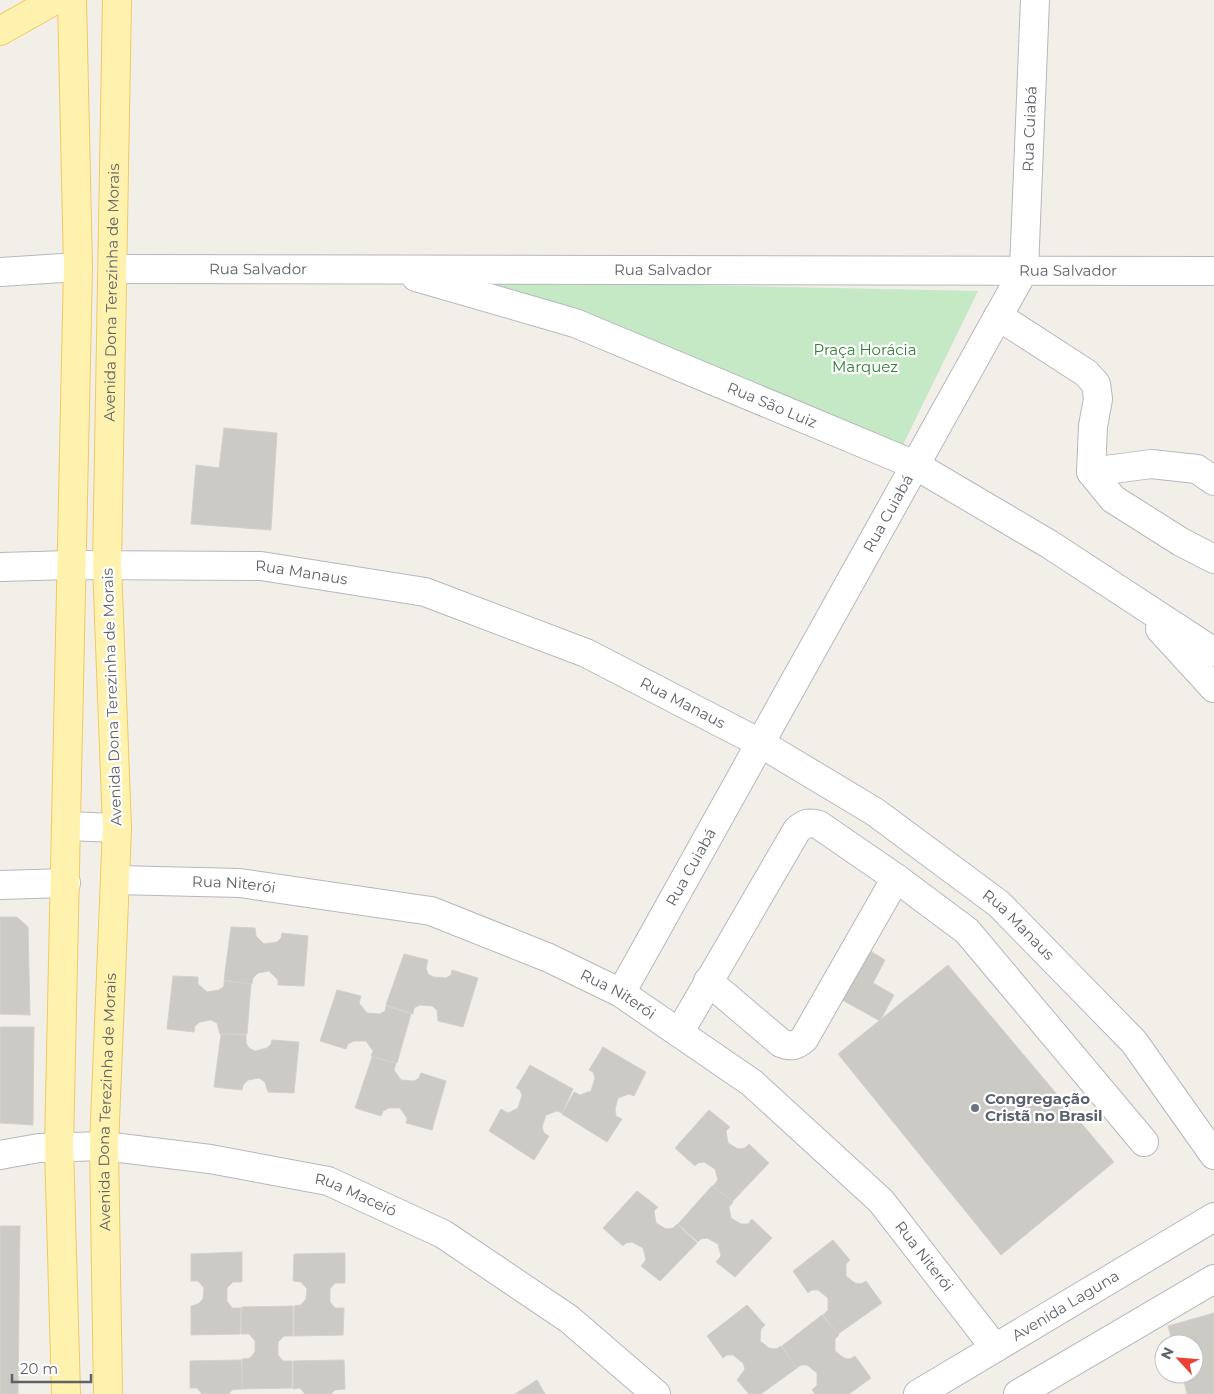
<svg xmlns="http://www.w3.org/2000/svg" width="1214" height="1394" viewBox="0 0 1214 1394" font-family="Montserrat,sans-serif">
  <rect width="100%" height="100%" fill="#f1efe8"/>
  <path fill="#c5e8c5" d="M450,280L978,291L900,451Z"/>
  <g fill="#cccac5" stroke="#d6d1c6">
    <path d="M224,428L277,433L271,530L191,524L196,465L219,468Z"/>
    <path d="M0,917H17L28,927L30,1015L0,1014Z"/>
    <path d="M231,927L255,928L256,936L264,944L277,942L281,938L282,933L308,936L304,986L278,985V980L269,971L258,973L253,978L252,984L224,980Z"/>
    <path d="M864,947L885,960L873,983L894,995L880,1021L835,996Z"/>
    <path d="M404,954L428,960L426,968L428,974L433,977L446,978L451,975L452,970L478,978L463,1027L438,1021L437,1010L432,1006L420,1005L414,1008L413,1014L386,1005Z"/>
    <path d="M948,965L1114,1162L1001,1255L838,1054Z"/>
    <path d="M173,976L198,977V984L207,992L219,990L224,986V981L251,984L247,1034H220L217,1023L211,1020L200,1022L195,1026L194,1032L167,1029Z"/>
    <path d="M337,990L361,996L359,1003L367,1013L380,1014L385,1011L386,1006L411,1014L397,1063L371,1056L373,1051L366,1041H354L348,1044L346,1049L320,1041Z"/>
    <path d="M0,1027H34L33,1125L0,1123Z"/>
    <path d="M221,1034L246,1035V1043L249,1048L255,1051L267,1048L271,1044L272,1040L299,1042L294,1093L268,1092L265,1082L259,1078L248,1080L243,1085L242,1090L214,1087Z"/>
    <path d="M603,1047L646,1072L634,1096L629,1094L618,1098L615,1109L616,1116L622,1119L607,1142L562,1114L574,1092L580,1095L591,1091L595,1078L593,1072L589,1070Z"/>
    <path d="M372,1057L396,1063L394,1070L401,1080L414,1081L419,1078L421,1073L446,1081L432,1130L406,1123L407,1118L400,1108H389L383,1111L381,1116L355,1108Z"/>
    <path d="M530,1065L573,1089L562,1113L557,1111L546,1115L542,1127L544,1133L549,1136L534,1160L489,1131L501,1109L508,1113L518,1108L522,1095L520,1090L516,1088Z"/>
    <path d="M709,1110L730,1127L726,1131L728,1143L738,1149L745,1148L749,1144L769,1163L732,1202L713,1186L718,1180L715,1169L704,1162L698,1163L695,1166L675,1148Z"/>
    <path d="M712,1186L733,1202L729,1207L731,1218L741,1224H748L752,1219L772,1238L735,1277L716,1262L721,1256L718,1244L707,1238L701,1239L698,1242L678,1224Z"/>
    <path d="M637,1191L658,1207L654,1211L656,1223L666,1229L673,1228L677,1224L697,1243L660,1281L641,1266L646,1260L643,1248L632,1242L626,1243L623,1246L603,1228Z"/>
    <path d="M0,1226H20L18,1394H0Z"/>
    <path d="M833,1240L850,1260L846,1264V1276L855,1283L861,1284L866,1281L882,1303L838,1334L823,1315L828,1310V1298L818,1290H812L808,1293L793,1271Z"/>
    <path d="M242,1252V1282H233L227,1288V1301L232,1308H241L240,1334L191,1335V1306L198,1304L203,1299L204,1288L198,1281H191V1254Z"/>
    <path d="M345,1253V1283H335L330,1289V1302L335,1308H344L343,1335L294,1336V1306L301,1305L306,1299L307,1289L301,1282L293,1281L294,1254Z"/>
    <path d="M747,1305L765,1325L761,1329L760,1341L769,1348L776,1349L781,1346L797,1368L761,1394H749L737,1380L745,1369L743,1363L733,1355H727L723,1358L707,1336Z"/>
    <path d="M293,1306V1336H284L278,1342V1355L283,1361H292V1388L242,1389V1359L250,1358L255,1352V1341L249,1334H241L242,1307Z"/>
    <path d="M1214,1313V1394H1187L1182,1374H1194V1344H1173L1168,1326Z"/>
    <path d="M822,1315L839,1335L835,1339V1351L844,1358L850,1359L855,1356L871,1378L849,1394H815L812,1390L817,1385V1373L807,1365H801L797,1368L782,1346Z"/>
    <path d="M241,1360L242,1389L232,1390L229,1394H202L197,1388H190V1361Z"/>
    <path d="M344,1360L345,1389L335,1390L331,1394H305L300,1388L293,1389V1361Z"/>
    <path d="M537,1380L545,1394H515Z"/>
  </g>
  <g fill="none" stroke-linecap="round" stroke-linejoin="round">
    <g stroke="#b5b8bc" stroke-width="30">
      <g id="minor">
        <path id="s1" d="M113,269L1214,271"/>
        <path d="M0,272L78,267"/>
        <path id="s2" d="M416,277L575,323L915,465L1049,544L1214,652"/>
        <path d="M998,316L1086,373L1096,384L1098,399L1093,426L1091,472L1113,499L1181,542L1214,559"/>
        <path d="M1091,472L1151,464L1197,469L1214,481"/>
        <path id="s3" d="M0,567L71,565L261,566L425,592L586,653L760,743L875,812L999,904L1134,1042L1214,1155"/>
        <path d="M1160,629L1214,688"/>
        <path d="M67,826L117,828"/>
        <path id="s4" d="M116,880L240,883L431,911L549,958L621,993L752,1083L881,1201L995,1348"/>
        <path d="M0,885L66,883"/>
        <path d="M708,981L781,1043C791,1047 796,1046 804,1039L896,878"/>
        <path id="s5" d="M621,993L1024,270L1035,0"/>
        <path d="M679,1033L797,830C805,823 809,822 819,825L896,878L967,931L1144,1142"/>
        <path id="s6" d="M0,1155L39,1148L104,1146L210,1159L328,1181L443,1234L569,1319L656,1394"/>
        <path id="s7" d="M918,1394L1214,1217"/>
        <path d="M1018,1394L1214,1279"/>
      </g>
    </g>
    <g stroke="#f2c960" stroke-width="30">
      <g id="major">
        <path d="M0,31L55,0"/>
        <path d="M66,1394L59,1147L78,267L72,0"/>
        <path id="s8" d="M108,1394L104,1146L117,828L107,565L117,0"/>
      </g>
    </g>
    <use href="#minor" stroke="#fff" stroke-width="28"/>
    <use href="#major" stroke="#fff2af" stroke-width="28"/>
  </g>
  <circle fill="#6b7280" stroke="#fff" stroke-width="2" cx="975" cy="1108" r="5"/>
  <g text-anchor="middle" stroke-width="4.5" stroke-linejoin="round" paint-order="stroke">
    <g font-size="15" fill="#5f6368" stroke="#fff">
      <text dy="5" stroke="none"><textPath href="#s5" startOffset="969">Rua Cuiabá</textPath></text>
      <text dy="5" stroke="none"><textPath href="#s1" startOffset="145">Rua Salvador</textPath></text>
      <text dy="5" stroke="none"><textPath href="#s1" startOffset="550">Rua Salvador</textPath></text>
      <text dy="5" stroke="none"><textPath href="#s1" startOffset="955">Rua Salvador</textPath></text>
      <text dy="5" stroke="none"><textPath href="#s8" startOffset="1102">Avenida Dona Terezinha de Morais</textPath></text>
      <text dy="5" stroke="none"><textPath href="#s2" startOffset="379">Rua São Luiz</textPath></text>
      <text dy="5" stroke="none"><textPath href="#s5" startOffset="549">Rua Cuiabá</textPath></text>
      <text dy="5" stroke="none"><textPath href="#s3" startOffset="302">Rua Manaus</textPath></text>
      <text transform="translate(112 697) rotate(-92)" y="5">Avenida Dona Terezinha de Morais</text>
      <text dy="5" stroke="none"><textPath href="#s3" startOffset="708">Rua Manaus</textPath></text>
      <text dy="5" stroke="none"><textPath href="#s5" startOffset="144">Rua Cuiabá</textPath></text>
      <text dy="5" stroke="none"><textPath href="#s4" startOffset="118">Rua Niterói</textPath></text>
      <text dy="5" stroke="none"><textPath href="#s3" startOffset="1112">Rua Manaus</textPath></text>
      <text dy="5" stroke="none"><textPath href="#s4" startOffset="522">Rua Niterói</textPath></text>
      <text dy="5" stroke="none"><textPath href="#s8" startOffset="292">Avenida Dona Terezinha de Morais</textPath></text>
      <text dy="5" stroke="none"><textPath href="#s6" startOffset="362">Rua Maceió</textPath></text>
      <text dy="5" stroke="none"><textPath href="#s4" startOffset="928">Rua Niterói</textPath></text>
      <text dy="5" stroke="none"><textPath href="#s7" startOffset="172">Avenida Laguna</textPath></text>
    </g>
    <g font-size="15" fill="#348238" stroke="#fff">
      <text x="865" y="355">Praça Horácia<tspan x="865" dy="17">Marquez</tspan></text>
    </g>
    <g font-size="15" font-weight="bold" fill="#5b616d" stroke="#fff" text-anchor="start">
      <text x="985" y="1104">Congregação<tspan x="985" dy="17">Cristã no Brasil</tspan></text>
    </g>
  </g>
  <g transform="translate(1179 1359) rotate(296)"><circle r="24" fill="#ffffff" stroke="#bfc1c3"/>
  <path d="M0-4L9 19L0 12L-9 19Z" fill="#ea4335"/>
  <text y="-8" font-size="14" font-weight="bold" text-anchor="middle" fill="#5f6368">N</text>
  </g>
  <path d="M12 1374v8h79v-8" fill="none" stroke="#5f6368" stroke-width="2.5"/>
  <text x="20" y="1374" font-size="15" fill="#5f6368" stroke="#ffffff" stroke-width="4" paint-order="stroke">20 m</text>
</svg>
